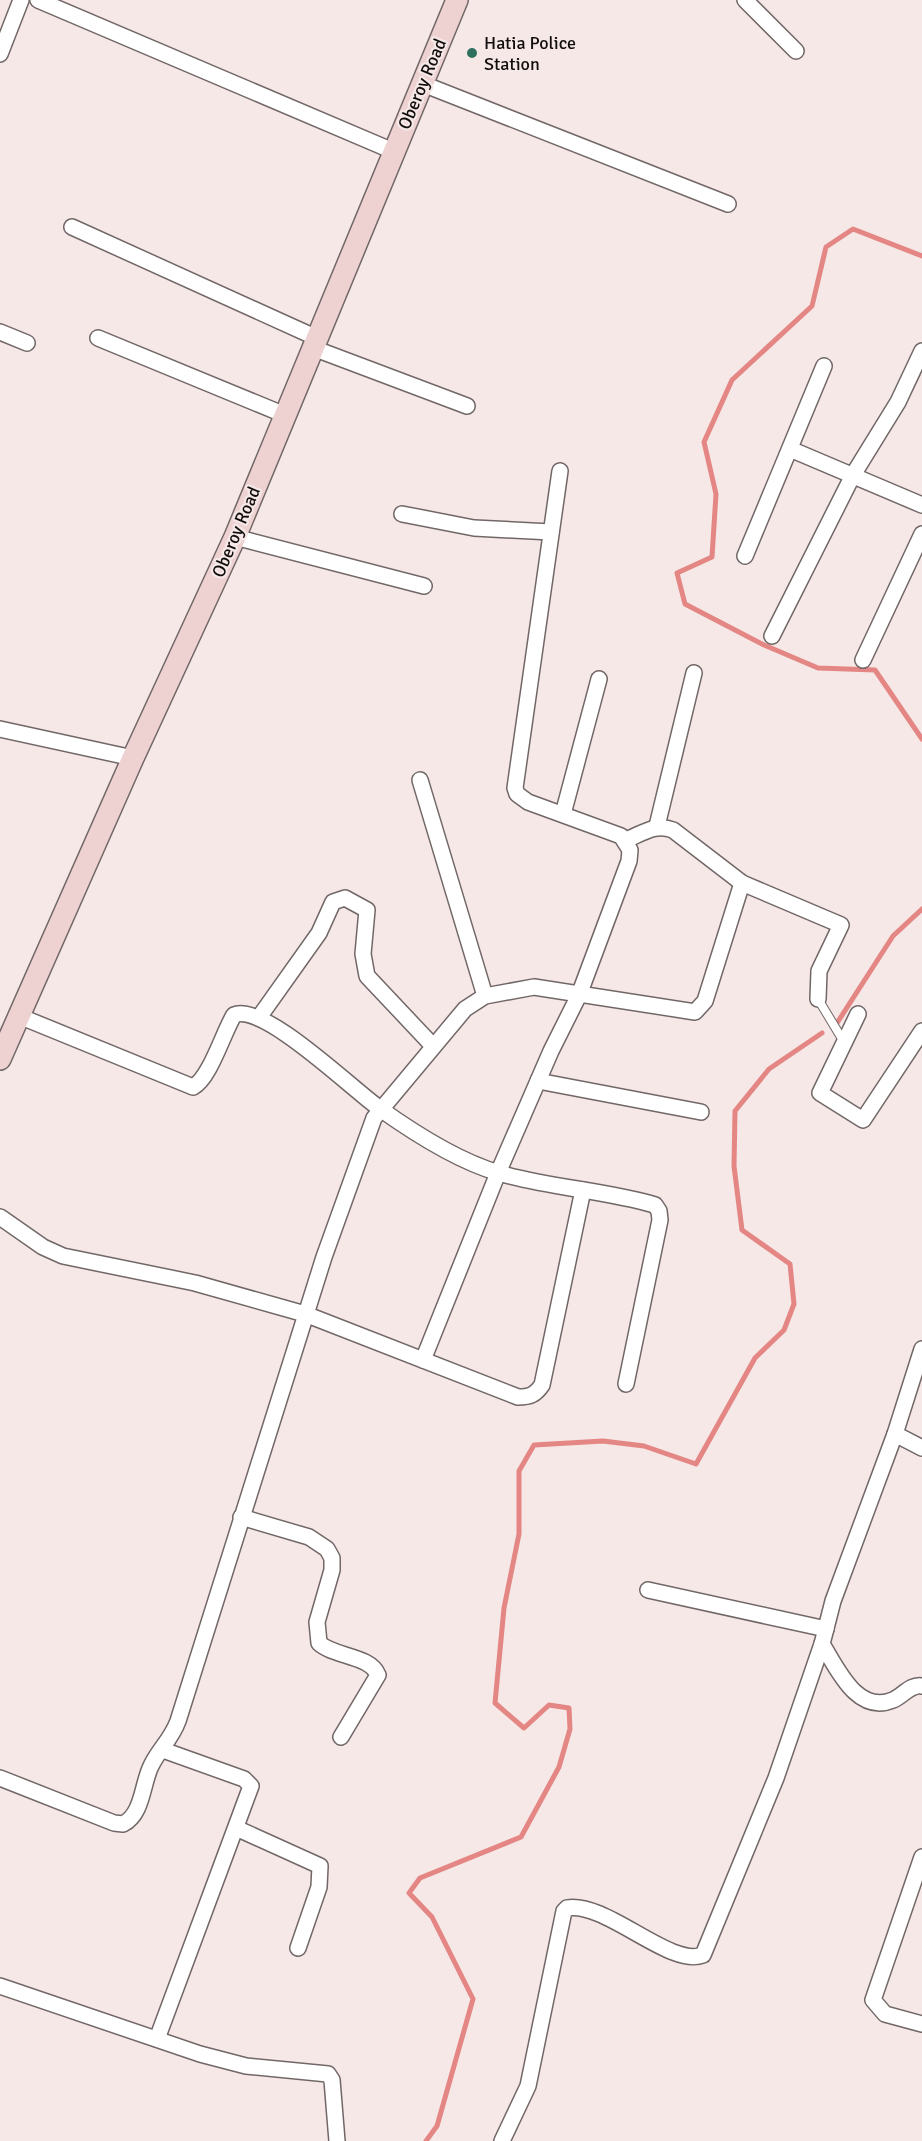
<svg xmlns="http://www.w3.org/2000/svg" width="922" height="2141" viewBox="0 0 922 2141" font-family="Signika,sans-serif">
  <rect width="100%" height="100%" fill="#f5e8e7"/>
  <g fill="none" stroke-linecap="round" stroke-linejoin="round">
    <g stroke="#e48683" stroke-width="5">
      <path d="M922,256L853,229L826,247L812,306L732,380L704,442L716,494L712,557L677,573L685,604L764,645L818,668L875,670L922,739"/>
      <path d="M837,1023L893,936L922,909"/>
      <path d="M426,2141L437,2126L473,1999L432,1917L409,1893L420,1878L521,1837L559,1767L570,1729L569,1708L549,1705L524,1728L495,1703L504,1608L519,1534V1471L534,1445L603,1441L644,1446L696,1464L755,1358L784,1330L794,1304L790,1264L742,1230L734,1166L735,1111L769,1069L822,1033"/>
    </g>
    <g stroke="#726767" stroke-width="10">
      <path id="lane" d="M818,999L844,1042"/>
    </g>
    <g stroke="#726767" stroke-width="18">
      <g id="street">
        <path d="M38,0L393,151"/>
        <path d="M745,0L796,51"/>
        <path d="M0,54L21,0"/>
        <path d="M423,84L728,204"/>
        <path d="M72,227L317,338"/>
        <path d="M0,332L27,343"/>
        <path d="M98,338L285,415"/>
        <path d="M313,348L467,406"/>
        <path d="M790,449L922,505"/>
        <path d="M402,514L474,528L551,532"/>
        <path d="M235,537L424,586"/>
        <path d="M745,556L824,366"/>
        <path d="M772,636L853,475L898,402L922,351"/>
        <path d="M863,660L922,534"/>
        <path d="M0,729L133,758"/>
        <path d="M420,780L485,996"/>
        <path d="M563,814L599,679"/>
        <path d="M657,826L694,673"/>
        <path d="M626,840C643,833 656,823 673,830L742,883L841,925L819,971L818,999"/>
        <path d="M858,1014L820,1093L863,1120L922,1031"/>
        <path d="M19,1016L193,1087C210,1078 223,1033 234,1015C263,1002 352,1089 379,1108C414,1133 457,1161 499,1173C550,1188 604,1190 655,1205L659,1211L660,1220L626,1384"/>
        <path d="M260,1016L319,933L333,902L345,898L367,910L363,954L367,976L433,1046"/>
        <path d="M538,1081L701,1112"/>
        <path d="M0,1217L43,1247L63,1256L195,1283L305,1314L518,1397C530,1397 535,1395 542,1385L583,1190"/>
        <path d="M922,1349L895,1434L833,1601L822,1644C837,1668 857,1715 893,1700C903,1696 910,1684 922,1686"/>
        <path d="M423,1360L498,1173L551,1051L579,995L629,861L630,850L621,836L528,802L517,794L515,788L560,471"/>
        <path d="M895,1434L922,1448"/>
        <path d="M241,1517L309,1537L327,1549L332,1558V1570L317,1622L319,1643C334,1657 370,1655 378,1675L341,1737"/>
        <path d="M648,1590L826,1629"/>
        <path d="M0,1778L114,1823L123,1824C143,1814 142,1784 151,1766C159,1749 171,1740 178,1721L324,1257L374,1118L465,1009L485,996L534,987L695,1012L705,1001L742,883"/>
        <path d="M236,1828L320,1866L319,1887L298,1948"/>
        <path d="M922,1857L873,2000L885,2014L922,2024"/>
        <path d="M0,1986L200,2054L246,2066L328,2074L332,2080L337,2141"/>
        <path d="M157,2039L251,1786L244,1779L163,1750"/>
        <path d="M502,2141L528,2086L564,1911L567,1908C606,1901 670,1968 703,1955L776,1778L822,1644"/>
      </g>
    </g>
    <g stroke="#726767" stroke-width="24">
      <path id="secondary" d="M0,1059L133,758L235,537L457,0"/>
    </g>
    <use href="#lane" stroke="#fff" stroke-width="8"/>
    <use href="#street" stroke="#fff" stroke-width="15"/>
    <use href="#secondary" stroke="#eed2d2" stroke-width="21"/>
  </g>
  <circle fill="#2f6f5e" stroke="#f5e8e7" stroke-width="2" cx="472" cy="53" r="6"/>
  <g text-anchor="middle" stroke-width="4.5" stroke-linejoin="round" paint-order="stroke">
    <g font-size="18" fill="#110d0d" stroke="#f5e8e7" text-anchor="start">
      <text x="484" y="49">Hatia Police<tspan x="484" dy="21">Station</tspan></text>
    </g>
    <g font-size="18" fill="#110d0d" stroke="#f5e8e7">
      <text transform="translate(422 84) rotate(-67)" y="6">Oberoy Road</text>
      <text transform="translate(236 532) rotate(-67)" y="6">Oberoy Road</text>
    </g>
  </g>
</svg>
